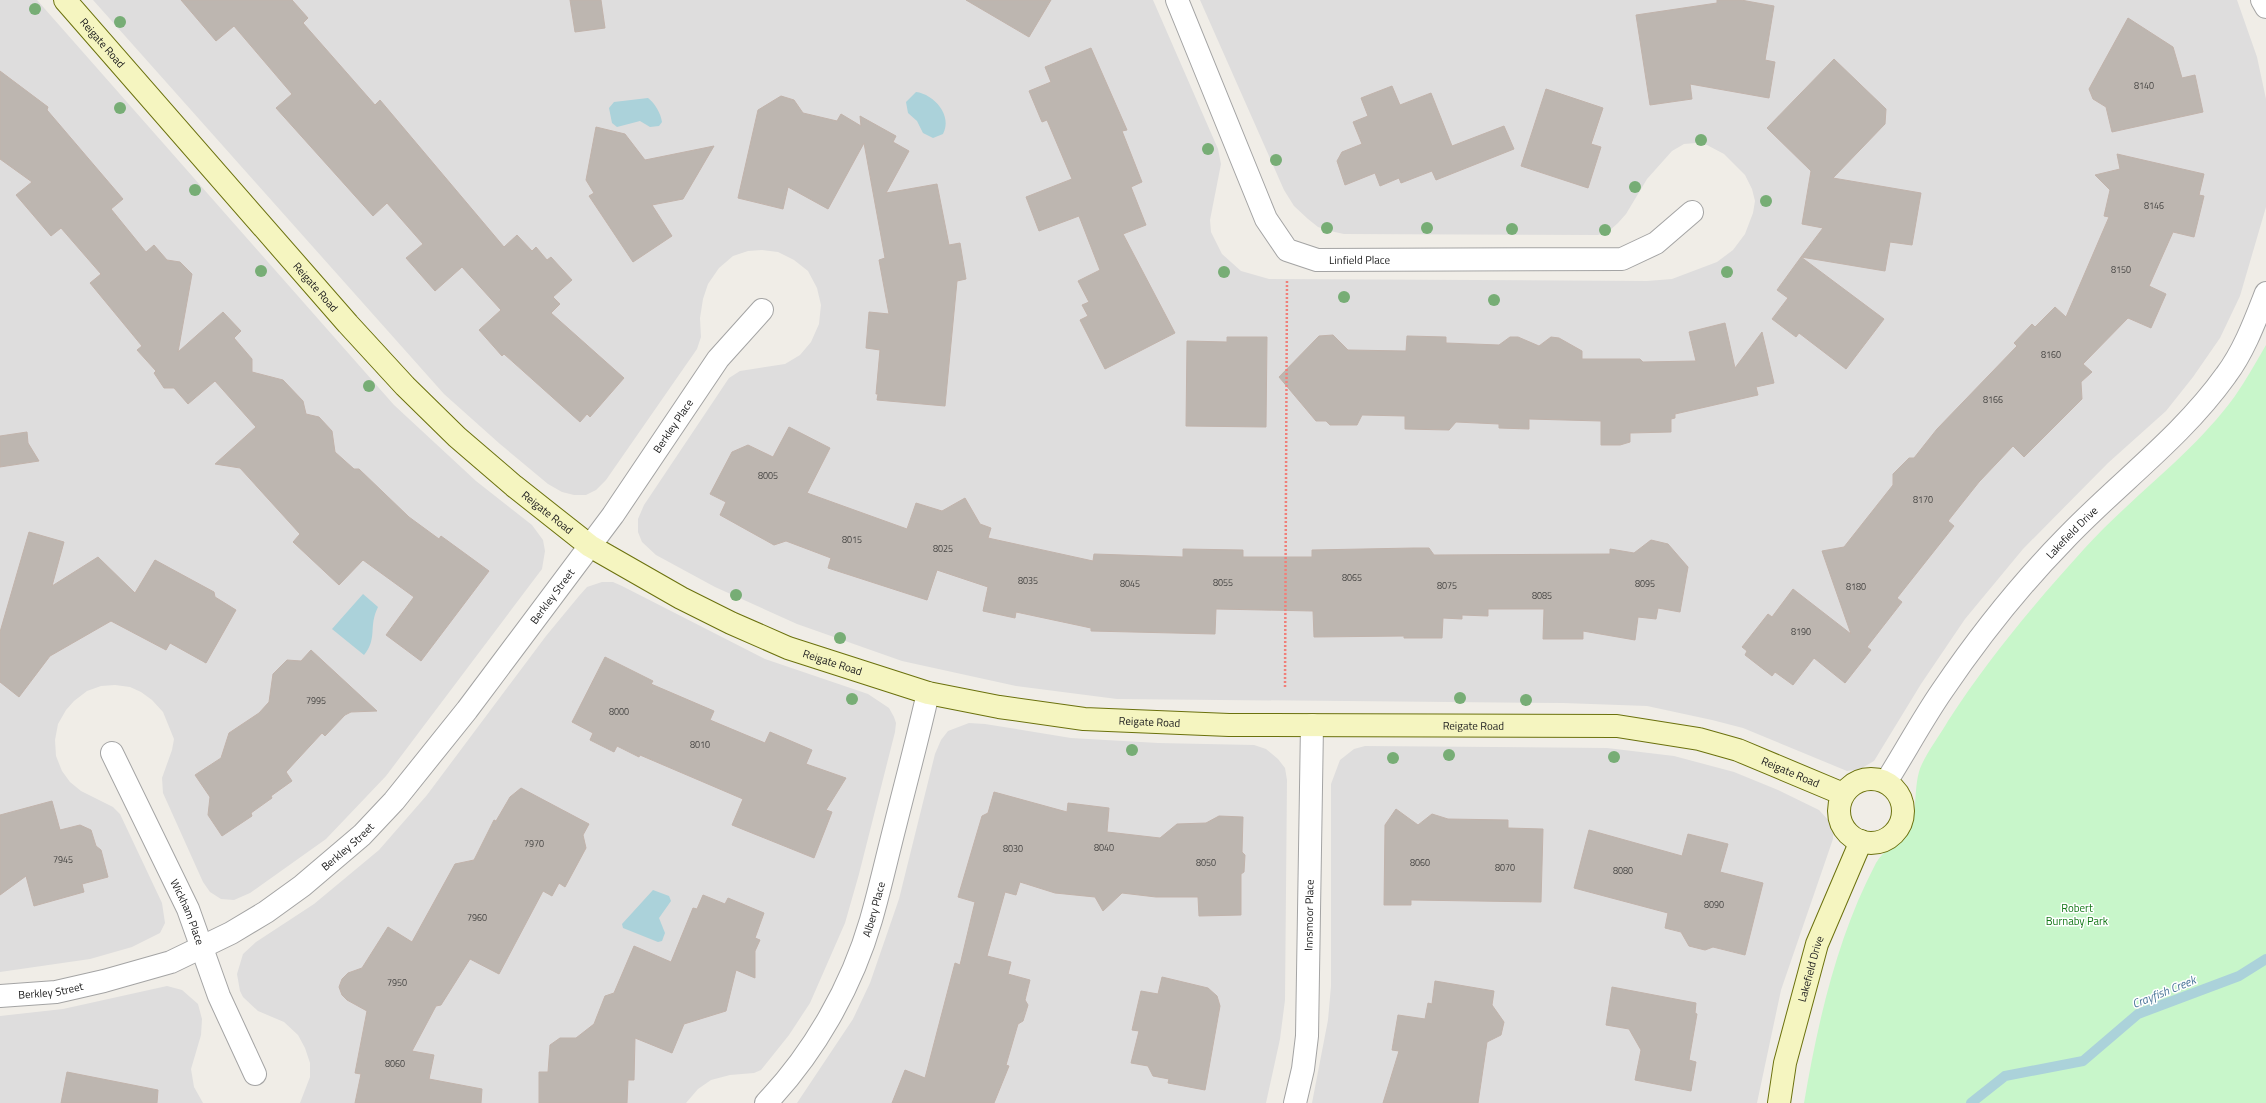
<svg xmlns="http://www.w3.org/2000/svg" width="2266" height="1103" viewBox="0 0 2266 1103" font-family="'Titillium Web',sans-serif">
  <rect width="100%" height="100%" fill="#f0ede7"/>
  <g fill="#dedddd">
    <path d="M0,0H37L394,405L476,481L532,525L543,540L545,551L542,569L386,776L326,839L250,893L234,900L221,899L210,892L203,882L163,793L162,778L172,750L174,739L163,712L152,700L141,692L130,687L115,685L101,686L87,691L74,701L66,710L58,724L55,740L56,756L62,771L70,782L81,791L113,807L120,814L162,903L165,923L160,933L132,947L90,959L0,972Z"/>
    <path d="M93,0H1153L1218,149L1221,164L1210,220L1211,232L1222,254L1241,271L1269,279L1647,281L1672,279L1717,262L1733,250L1745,234L1753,213L1755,201L1752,189L1745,175L1724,154L1707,145L1696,143L1684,144L1672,151L1647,179L1626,214L1618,223L1609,231L1598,235L1344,234L1330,231L1318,227L1308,219L1294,206L1284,190L1200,0H2237L2257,57L2266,99V207L2240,296L2220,338L2193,377L2166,411L2108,463L2023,549L1965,619L1921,684L1874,761L1860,769L1847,771L1743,728L1712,720L1647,706L1563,703L1117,699L1016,686L902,661L797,624L715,587L656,555L642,542L638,532V519L644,505L729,378L740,371L785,364L800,355L811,342L819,324L821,305L817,288L808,271L794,260L778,252L762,250L748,251L733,256L719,268L708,284L703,299L700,318L701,337L697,349L606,480L596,490L586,495H574L562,492L548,484L500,444L444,394Z"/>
    <path d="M602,582H613L622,586L765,659L868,694L889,708L894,717L896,723L895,732L859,874L845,923L810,1003L789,1035L761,1070L754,1073L730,1075L711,1080L698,1089L686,1103H300L310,1077V1063L305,1048L298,1035L284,1022L258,1011L243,997L240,991L237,974L243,954L256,942L314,904L379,850L427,795L546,636L579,596L587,587Z"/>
    <path d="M969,723L985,724L1071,738L1158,743L1254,745L1266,749L1278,759L1285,768L1287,780L1285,1000L1280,1039L1266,1103H797L853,1019L870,983L899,899L935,754L941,740L948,731Z"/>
    <path d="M1365,746L1607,748L1674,756L1734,772L1778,790L1819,810L1830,822L1833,830V839L1781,990L1757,1103H1312L1328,1020L1331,986V784L1340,760L1354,749Z"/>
    <path d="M167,986L182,990L198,1004L202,1019L201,1035L191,1069L194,1087L203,1103H0V1016L63,1009Z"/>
  </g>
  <path fill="#c8f6ca" d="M2266,345V1103H1804C1818,1021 1837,937 1876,863C1884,849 1899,843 1908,831C1919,815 1912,784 1922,764C1929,749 1940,735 1948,721C1988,659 2035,603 2084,549C2132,496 2193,454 2235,396C2246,380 2256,362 2266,345Z"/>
  <g fill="#abd2da">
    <path d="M916,92C934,94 953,116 943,134L933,138L923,133L917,121L908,113L906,102Z"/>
    <path d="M648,98C655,103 661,114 662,122L659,126L650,127L640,121L617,127L612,123L609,108L614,102Z"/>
    <path d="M363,594L378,607C368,627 378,638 364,655L332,629Z"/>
    <path d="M653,890L669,896L671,901L659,918L665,933L662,941L658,942L623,928L622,924Z"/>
  </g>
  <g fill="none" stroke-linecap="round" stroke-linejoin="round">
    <path stroke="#abd2da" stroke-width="10" d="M1971,1103L2005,1076L2083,1061L2138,1014L2239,976L2266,959"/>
  </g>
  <g fill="#bdb6b0" stroke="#c1b3ab">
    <path d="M181,0H292L308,18L303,23L375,105L380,100L504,247L517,235L532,251L536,247L547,260L551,257L572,280L553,297L560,304L551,313L624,378L590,417L587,414L580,422L504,354L502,356L479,330L501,310L462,267L435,291L406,258L423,244L387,203L373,216L276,108L292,94L234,26L216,41Z"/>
    <path d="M570,0H601L605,28L575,32Z"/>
    <path d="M966,0H1051L1029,37Z"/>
    <path d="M1717,0H1741L1774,6L1765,60L1775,62L1769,98L1690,84L1692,99L1650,105L1636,15L1717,3Z"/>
    <path d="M2128,18L2173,47L2182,78L2195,75L2203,112L2112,132L2106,107L2093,99L2089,89Z"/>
    <path d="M1091,48L1127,130L1122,131L1142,182L1131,187L1146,225L1123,234L1175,333L1105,369L1080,320L1088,316L1082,305L1089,302L1078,281L1100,270L1079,216L1039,231L1026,197L1072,179L1047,120L1042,122L1029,91L1051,82L1045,67Z"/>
    <path d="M1834,59L1886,109L1885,124L1833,178L1921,193L1912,245L1890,242L1885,271L1801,257L1823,228L1802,224L1811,171L1767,128Z"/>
    <path d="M0,71L48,107L47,110L123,199L111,209L146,252L154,245L167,260L180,262L192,274L178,352L223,312L241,331L234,338L252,359V372L283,380L303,401L306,414L319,417L332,431L335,452L354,469H359L409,517L439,539L441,536L489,571L421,661L386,635L414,597L363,560L339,585L293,542L300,534L240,468L215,464L256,427L215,381L188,404L174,388H164L154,373L156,371L137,350L142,346L90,283L101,274L61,228L51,236L16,195L32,182L0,159Z"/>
    <path d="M1392,86L1400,105L1431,93L1452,146L1504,126L1514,149L1436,180L1432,171L1401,183L1399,178L1380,186L1375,173L1345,185L1337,161L1342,152L1362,144L1353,122L1368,116L1361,98Z"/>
    <path d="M1546,89L1603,108L1591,144L1601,147L1588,188L1521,166Z"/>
    <path d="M781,96L794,100L803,113L837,121L841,114L861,126L860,116L896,136L893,142L909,151L886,193L937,184L949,245L960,243L966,279L957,281L945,406L877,400L878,394H876L880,350L866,348L869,312L889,314L879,260L885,258L864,143L828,209L788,187L783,209L738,198L758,110Z"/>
    <path d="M596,127L625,134L645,160L714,146L683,199L652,205L672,236L633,262L589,196L594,193L586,180Z"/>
    <path d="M2117,154L2204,174L2199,195L2204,196L2194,237L2173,232L2149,286L2166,294L2151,328L2128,318L2083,364L2092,372L2081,382L2082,399L2024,457L2013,446L1979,482L1948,521L1954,526L1897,598L1902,602L1867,647L1871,650L1845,683L1814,658L1793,685L1775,672L1772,676L1745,655L1747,651L1742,647L1768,614L1772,617L1793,589L1851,634L1822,551L1844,547L1893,485V474L1909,458H1914L1937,429L2017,346L2014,343L2032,324L2035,327L2055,307L2066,317L2109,217L2104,216L2110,190L2095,175L2120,169Z"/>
    <path d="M1801,257L1884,319L1846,369L1799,333L1796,337L1772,319L1788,298L1777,290Z"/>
    <path d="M1725,323L1735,368L1762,332L1774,383L1756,387L1758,395L1675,414V418L1671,419V432L1630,433V442L1620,445H1601V421L1529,419V429L1499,428V424L1456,422L1449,430L1405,429V416L1362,415L1357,425H1330L1326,421H1316L1279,377L1319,336L1333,335L1348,350L1406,351L1407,336L1446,337V343L1499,345L1510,337H1518L1539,346L1551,337L1559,338L1582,351V359H1640L1643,362L1696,361L1689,332Z"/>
    <path d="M1227,337H1267L1266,427L1186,426L1187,341L1227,342Z"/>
    <path d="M789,427L830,448L807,493L907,529L916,503L942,511L965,498L980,524L991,528L988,538L1093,561L1094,554L1183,557V549L1243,550V557H1312V550L1414,548H1429L1434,555L1610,554V549L1634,553L1651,540L1668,544L1688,567L1680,612L1658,608L1656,619L1638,617L1635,640L1583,631V639H1543L1544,609H1488V616L1462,615V619L1443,618L1442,638H1404V636L1314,637L1313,611L1216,609L1215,634L1091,631V628L1016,612L1015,618L983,611L988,587L937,570L927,600L828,568L831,558L786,541L774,545L720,515L726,502L710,494L732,452L748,445L773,457Z"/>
    <path d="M27,432L28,443L39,461L0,467V436Z"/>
    <path d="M29,532L64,542L52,586L98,557L135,593L155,560L214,592L215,597L236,610L206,663L170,643L166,650L111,621L50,656L19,697L0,682V632Z"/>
    <path d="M311,650L377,711L351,712L345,715L325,736L322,733L286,772L292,781L271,796L272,798L251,813L252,816L222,836L208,815L210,797L195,775L221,758L229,733L259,713L269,702L273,674L287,660L301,661Z"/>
    <path d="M605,657L653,681L651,684L714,711L710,720L765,743L770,732L812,750L806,764L846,778L826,810L832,812L814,858L732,825L743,799L640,755L639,757L617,746L614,752L590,740L593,733L572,722Z"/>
    <path d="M521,788L589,824L583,835L586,848L565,887L559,883L552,896L543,891L499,974L470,959L441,1005L436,1006L412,1051L434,1055L429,1079L482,1089L481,1103H355L361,1074L355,1073L367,1011L347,1000L342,995L339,987L342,979L348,973L362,968L388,927L412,942L455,864L474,860L494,820L496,821L510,797Z"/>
    <path d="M994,792L1067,812L1068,803L1109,808L1107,832L1160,838L1177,824L1206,823L1219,816L1243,817L1242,852L1245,855L1244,872L1241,874V915L1199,916L1198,897H1156L1122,893L1103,911L1095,897L1055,893L1020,882L1016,895L1005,892L987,956L1011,962L1008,974L1030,980L1025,1000L1028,1005L1023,1021L1018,1024L1006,1065L1009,1066L994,1103H892L905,1070L925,1078L955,963L960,965L975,902L958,897L982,816L988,813Z"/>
    <path d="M52,801L60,830L80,825L91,830L96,846L101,850L108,877L82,884L84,892L34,906L26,876L0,895V815Z"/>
    <path d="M1396,809L1418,825L1432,814L1448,819L1508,820V828L1543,829L1541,902L1411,900V905H1384L1385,825Z"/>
    <path d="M1589,830L1682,856L1688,834L1728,844L1720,872L1763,883L1745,955L1713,947L1705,950L1689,946L1681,932L1665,928L1668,913L1574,888Z"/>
    <path d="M703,895L725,904L728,898L764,913L755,938L760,940L755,951V978L736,970L726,1011L684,1024L672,1053L635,1038L634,1080H628L627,1103H539V1072H548L550,1045L560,1038H576L594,1024L605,996L614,993L634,946L671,962L693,908L697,909Z"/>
    <path d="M1162,977L1208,988L1217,996L1220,1006L1205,1090L1168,1083L1169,1079L1153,1076L1148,1066L1131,1063L1139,1031L1132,1030L1141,991L1158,994Z"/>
    <path d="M1435,981L1494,991L1492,1005L1504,1022L1501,1035L1487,1042L1478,1103H1383L1399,1051L1392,1050L1398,1015L1425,1019L1428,1003L1432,1004Z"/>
    <path d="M1612,987L1696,1003L1695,1013L1697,1014L1689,1060L1696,1062L1691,1091L1635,1080L1641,1050L1629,1029L1606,1025Z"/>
    <path d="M67,1072L158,1090L157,1103H61Z"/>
  </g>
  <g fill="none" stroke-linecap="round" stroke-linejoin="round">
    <g stroke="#a4a4a4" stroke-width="24">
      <g id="street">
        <path id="s1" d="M1177,0L1266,219L1287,250L1317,260L1622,259L1656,243L1692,212"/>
        <path d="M2262,0L2266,7"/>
        <path id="s2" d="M112,753L188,909L219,996L255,1074"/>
        <path id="s3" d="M1886,782C1905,752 1922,720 1942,691C1978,638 2019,586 2064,540C2117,484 2181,438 2226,375C2244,351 2255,321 2266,293"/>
        <path id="s4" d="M0,996L56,992L104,981L171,962L231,933L266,912L302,886L362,835L394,801L467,710L613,515L718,359L762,310"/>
        <path id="s5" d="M766,1103C814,1053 852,986 871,920C880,889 887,857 895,826C906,782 918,737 928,693"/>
        <path id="s6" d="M1295,1103L1303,1069L1307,1036L1312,725"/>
      </g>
    </g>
    <g stroke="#6b710d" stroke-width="24">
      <g id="secondary">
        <path id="s7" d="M65,0L348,324L405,386L457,437L514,486L590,546L681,598L731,623L788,648L928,693L999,707L1084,719L1229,725L1617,726L1699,739L1738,750L1843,794"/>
        <circle cx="1871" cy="811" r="32"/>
        <path id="s8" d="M1779,1103L1785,1063L1817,944L1861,841"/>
      </g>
    </g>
    <path stroke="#f07f79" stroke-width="2.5" stroke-dasharray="2 2" stroke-linecap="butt" d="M1285,687L1287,281"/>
    <use href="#street" stroke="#fff" stroke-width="22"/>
    <use href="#secondary" stroke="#f5f5c0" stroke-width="22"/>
  </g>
  <g fill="#77ad75">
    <circle cx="35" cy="9" r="6"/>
    <circle cx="120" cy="22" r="6"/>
    <circle cx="120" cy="108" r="6"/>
    <circle cx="1701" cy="140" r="6"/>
    <circle cx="1208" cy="149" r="6"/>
    <circle cx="1276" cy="160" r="6"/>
    <circle cx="1635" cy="187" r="6"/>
    <circle cx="195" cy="190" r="6"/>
    <circle cx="1766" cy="201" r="6"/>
    <circle cx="1327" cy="228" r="6"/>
    <circle cx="1427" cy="228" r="6"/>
    <circle cx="1512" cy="229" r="6"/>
    <circle cx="1605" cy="230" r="6"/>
    <circle cx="261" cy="271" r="6"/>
    <circle cx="1224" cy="272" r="6"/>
    <circle cx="1727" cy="272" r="6"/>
    <circle cx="1344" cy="297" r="6"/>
    <circle cx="1494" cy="300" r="6"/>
    <circle cx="369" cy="386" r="6"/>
    <circle cx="736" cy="595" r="6"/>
    <circle cx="840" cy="638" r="6"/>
    <circle cx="1460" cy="698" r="6"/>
    <circle cx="852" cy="699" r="6"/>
    <circle cx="1526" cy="700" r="6"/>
    <circle cx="1132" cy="750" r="6"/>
    <circle cx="1449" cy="755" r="6"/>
    <circle cx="1614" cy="757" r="6"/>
    <circle cx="1393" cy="758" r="6"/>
  </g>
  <g text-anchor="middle" stroke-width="3" stroke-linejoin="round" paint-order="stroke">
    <g font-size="9" fill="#474644">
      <text x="2144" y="89">8140</text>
      <text x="2154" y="209">8146</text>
      <text x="2121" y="273">8150</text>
      <text x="2051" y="358">8160</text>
      <text x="1993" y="403">8166</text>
      <text x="768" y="479">8005</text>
      <text x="1923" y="503">8170</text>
      <text x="852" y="543">8015</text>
      <text x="943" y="552">8025</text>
      <text x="1352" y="581">8065</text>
      <text x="1028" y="584">8035</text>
      <text x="1223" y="586">8055</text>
      <text x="1130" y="587">8045</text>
      <text x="1645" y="587">8095</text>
      <text x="1447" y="589">8075</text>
      <text x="1856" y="590">8180</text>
      <text x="1542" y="599">8085</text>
      <text x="1801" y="635">8190</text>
      <text x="316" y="704">7995</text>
      <text x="619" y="715">8000</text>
      <text x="700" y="748">8010</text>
      <text x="534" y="847">7970</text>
      <text x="1104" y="851">8040</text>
      <text x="1013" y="852">8030</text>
      <text x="63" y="863">7945</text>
      <text x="1206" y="866">8050</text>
      <text x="1420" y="866">8060</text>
      <text x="1505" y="871">8070</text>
      <text x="1623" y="874">8080</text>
      <text x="1714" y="908">8090</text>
      <text x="477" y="921">7960</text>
      <text x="397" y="986">7950</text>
      <text x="395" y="1067">8060</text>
    </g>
    <g font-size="11" fill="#202020" stroke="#fff">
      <text dy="4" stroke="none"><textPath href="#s7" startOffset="57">Reigate Road</textPath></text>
      <text dy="4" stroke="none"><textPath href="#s1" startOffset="348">Linfield Place</textPath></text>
      <text dy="4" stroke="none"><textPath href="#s7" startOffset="381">Reigate Road</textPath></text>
      <text dy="4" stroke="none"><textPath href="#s4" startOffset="920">Berkley Place</textPath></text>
      <text dy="4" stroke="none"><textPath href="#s7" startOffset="705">Reigate Road</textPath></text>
      <text dy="4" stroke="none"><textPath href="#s3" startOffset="312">Lakefield Drive</textPath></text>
      <text dy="4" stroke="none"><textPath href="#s4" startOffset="711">Berkley Street</textPath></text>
      <text dy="4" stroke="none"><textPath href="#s7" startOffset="1029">Reigate Road</textPath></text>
      <text dy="4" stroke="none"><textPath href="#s7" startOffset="1353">Reigate Road</textPath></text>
      <text dy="4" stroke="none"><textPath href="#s7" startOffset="1677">Reigate Road</textPath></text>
      <text dy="4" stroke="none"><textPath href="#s7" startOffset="2001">Reigate Road</textPath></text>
      <text dy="4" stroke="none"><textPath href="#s4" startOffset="387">Berkley Street</textPath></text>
      <text dy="4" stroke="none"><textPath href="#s5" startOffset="224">Albery Place</textPath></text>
      <text dy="4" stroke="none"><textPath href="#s2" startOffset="176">Wickham Place</textPath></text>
      <text dy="4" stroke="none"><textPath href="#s6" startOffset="189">Innsmoor Place</textPath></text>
      <text dy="4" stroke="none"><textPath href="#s8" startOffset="138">Lakefield Drive</textPath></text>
      <text dy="4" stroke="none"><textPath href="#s4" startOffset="51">Berkley Street</textPath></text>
    </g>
    <g font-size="11" fill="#147818" stroke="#fff">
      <text x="2077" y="912">Robert<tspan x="2077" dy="13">Burnaby Park</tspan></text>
    </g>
    <g font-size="12" font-style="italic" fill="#4c779a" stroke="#fff">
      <text transform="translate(2164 992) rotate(-22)" y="4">Crayfish Creek</text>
    </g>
  </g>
</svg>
